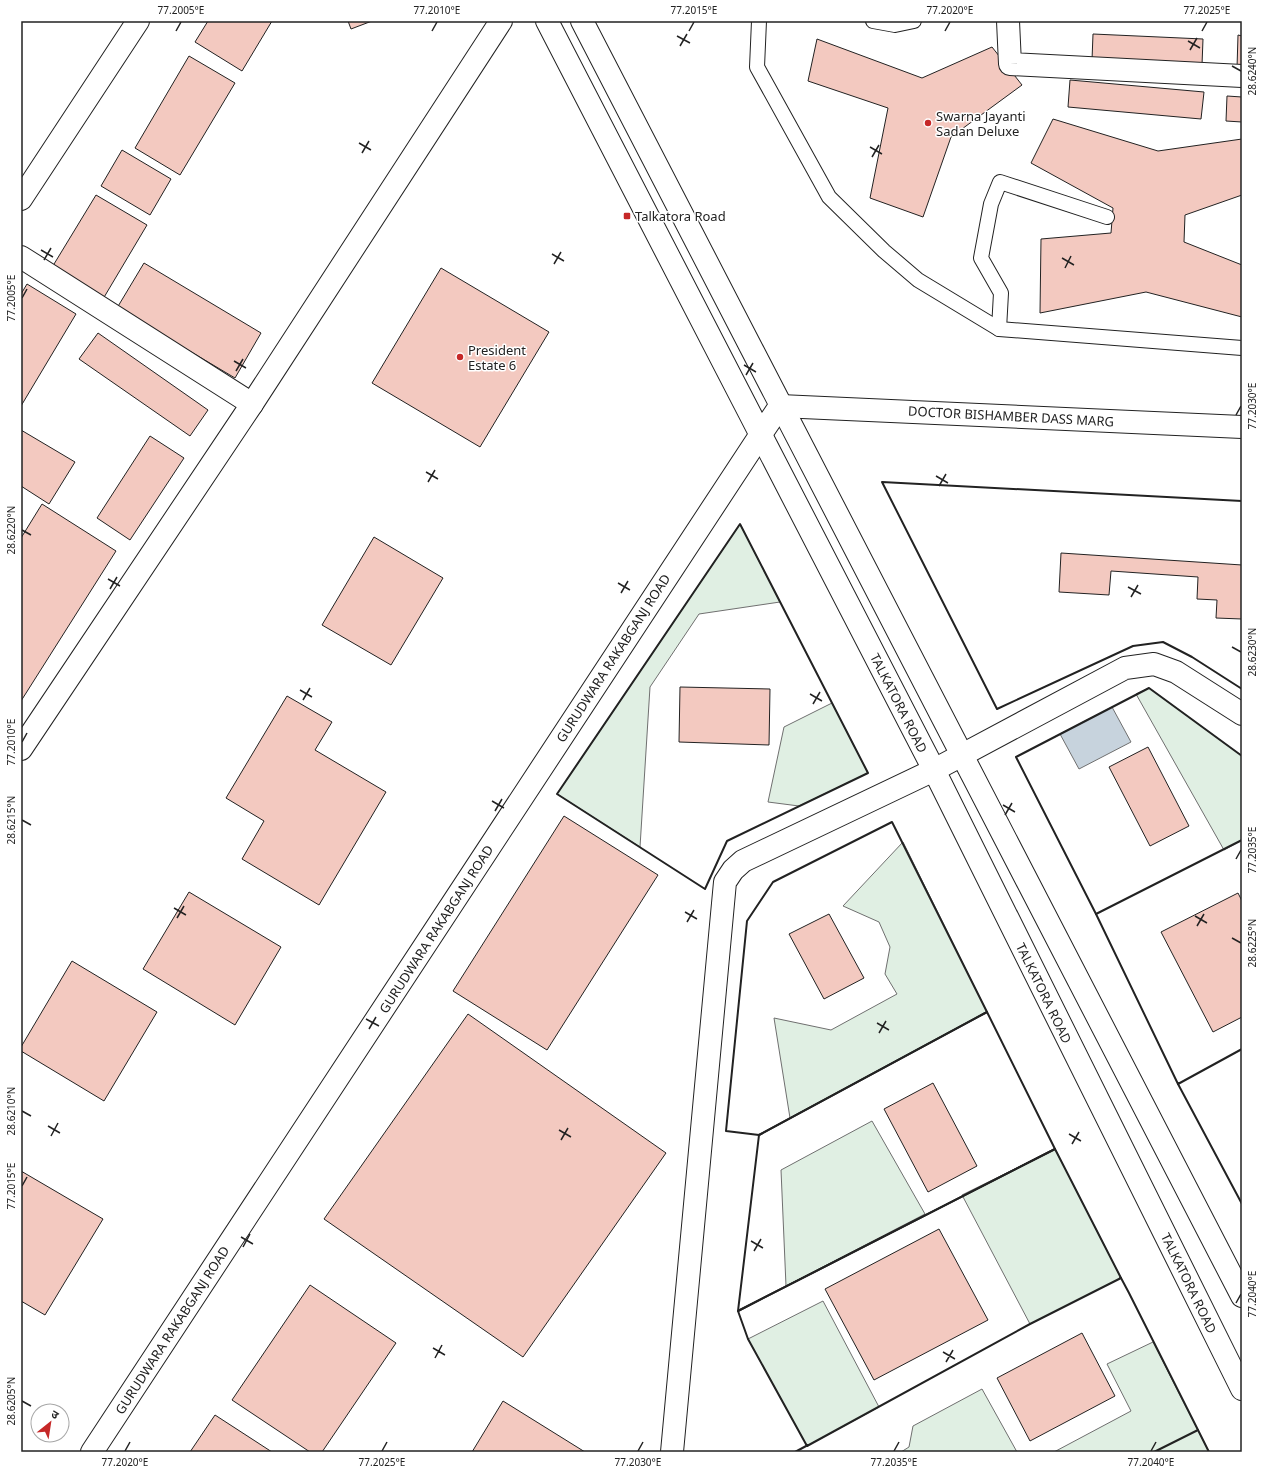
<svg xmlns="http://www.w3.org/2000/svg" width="1263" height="1473" viewBox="0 0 1263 1473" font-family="'Noto Sans','Noto Sans Devanagari',sans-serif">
  <rect width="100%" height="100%" fill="#fff"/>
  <g fill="#e0efe3" stroke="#6f6f6f">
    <path d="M740,524L780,602L699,614L650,687L640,847L557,794Z"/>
    <path d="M1149,688L1242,756V840L1224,850L1136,694Z"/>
    <path d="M832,703L868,773L799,806L768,802L784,727Z"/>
    <path d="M903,842L987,1012L790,1118L774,1018L831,1030L897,994L885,974L890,947L879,922L843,906Z"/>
    <path d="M872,1121L925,1214L786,1286L781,1170Z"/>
    <path d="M1055,1149L1121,1278L1030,1324L962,1195Z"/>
    <path d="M823,1301L879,1407L807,1446L748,1339Z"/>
    <path d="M1153,1342L1209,1452H1054L1131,1411L1107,1364Z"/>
    <path d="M982,1389L1017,1452H901L909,1447L913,1426Z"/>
  </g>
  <path fill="#c7d3dd" stroke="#6f6f6f" d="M1112,707L1131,742L1079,769L1060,734Z"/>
  <g fill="#f3c9c0" stroke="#222">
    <path d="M208,21H272L242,71L195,42Z"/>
    <path d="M348,21H372L351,29Z"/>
    <path d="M1093,34L1203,39L1202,65L1092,60Z"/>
    <path d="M1238,35L1242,36V69L1237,68Z"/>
    <path d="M817,39L922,78L992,47L1022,85L951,137L923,217L870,198L888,108L808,81Z"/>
    <path d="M189,56L235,83L180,175L135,148Z"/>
    <path d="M1070,80L1204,92L1201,119L1068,107Z"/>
    <path d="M1227,96L1242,97V122L1226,121Z"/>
    <path d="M1053,119L1158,151L1242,139V195L1185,215L1184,242L1242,265V317L1146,292L1040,313L1041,239L1111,233L1113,208L1031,163Z"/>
    <path d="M122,150L171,179L150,215L101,186Z"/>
    <path d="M96,195L147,225L103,299L51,269Z"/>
    <path d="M144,263L261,333L235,378L117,308Z"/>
    <path d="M441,268L549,332L480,447L372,383Z"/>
    <path d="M27,284L76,314L21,406V294Z"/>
    <path d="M98,333L208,410L190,436L79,359Z"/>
    <path d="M21,430L75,462L49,504L21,486Z"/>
    <path d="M150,436L184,458L130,540L97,518Z"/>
    <path d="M42,504L116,551L21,701V538Z"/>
    <path d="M374,537L443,578L391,665L322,625Z"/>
    <path d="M1061,553L1242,565V619L1216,618L1217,600L1197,599L1198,577L1111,571L1109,595L1059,592Z"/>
    <path d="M680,687L770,689L769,745L679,742Z"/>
    <path d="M287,696L332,722L315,750L386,792L319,905L242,859L264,821L226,798Z"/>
    <path d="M1148,747L1189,826L1150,846L1109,767Z"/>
    <path d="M564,816L658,875L547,1050L453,991Z"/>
    <path d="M189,892L281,947L235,1025L143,969Z"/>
    <path d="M1238,893L1242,901V1017L1213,1032L1161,932Z"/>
    <path d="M829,914L864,978L824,999L789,934Z"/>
    <path d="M72,961L157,1012L104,1101L21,1051V1047Z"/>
    <path d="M468,1014L666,1153L523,1357L324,1219Z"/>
    <path d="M933,1083L977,1166L928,1192L884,1109Z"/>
    <path d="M21,1171L103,1219L45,1315L21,1301Z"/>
    <path d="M939,1229L988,1320L874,1380L825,1289Z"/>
    <path d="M310,1285L396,1343L322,1452H310L232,1400Z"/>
    <path d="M1082,1333L1115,1396L1030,1441L997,1378Z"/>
    <path d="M503,1401L585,1452H472Z"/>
    <path d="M215,1415L272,1452H190Z"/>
  </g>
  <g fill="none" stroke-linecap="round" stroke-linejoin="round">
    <g stroke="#222" stroke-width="16">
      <g id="service">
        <path d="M759,21L757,67L829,197L884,251L918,280L999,329L1242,348"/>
        <path d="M873,21L895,25L914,21"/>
        <path d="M999,329L1001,293L981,258L991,204L1000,182L1107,217"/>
      </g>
    </g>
    <g stroke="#222" stroke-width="24">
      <g id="minor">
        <path d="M1008,21L1010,64L1242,76"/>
        <path d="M21,199L138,21"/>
        <path d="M21,257L252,404"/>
        <path d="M21,749L252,404L501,21"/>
        <path d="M92,1452L761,434L780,406L1242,427"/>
        <path d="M672,1452L725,882L733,870L743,861L934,770L1125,668L1154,664L1176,672L1242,714"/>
      </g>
    </g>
    <g stroke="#222" stroke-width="24">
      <g id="tertiary">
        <path d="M547,21L934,770L1242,1389"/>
        <path d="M582,21L1242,1296"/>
      </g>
    </g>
    <use href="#service" stroke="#fff" stroke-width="14"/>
    <use href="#minor" stroke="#fff" stroke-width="22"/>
    <use href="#tertiary" stroke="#fff" stroke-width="22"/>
    <g stroke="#222" stroke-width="2">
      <path d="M1242,501L882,482L997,709L1133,646L1163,642L1192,657L1242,689"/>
      <path d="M740,524L868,773L727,841L705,889L557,794Z"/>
      <path d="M1242,756L1149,688L1016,757L1096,914L1242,840"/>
      <path d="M892,822L987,1012L759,1135L726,1131L747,921L773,882Z"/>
      <path d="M1096,914L1178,1084L1242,1049"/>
      <path d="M987,1012L1055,1149L738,1311L759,1135Z"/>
      <path d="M1179,1083L1178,1084L1242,1204"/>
      <path d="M1055,1149L1121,1278L1030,1324L807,1446L748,1339L738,1311Z"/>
      <path d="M1120,1278H1121L1129,1293L1198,1430"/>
      <path d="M795,1452L808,1445"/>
      <path d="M1154,1452L1198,1430L1209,1452"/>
    </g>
  </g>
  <path fill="none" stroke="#222" stroke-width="1.5" d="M176,31L181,22M432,31L437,22M689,31L694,22M945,31L950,22M1202,31L1207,22M677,36L690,43M1188,41L1200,48M680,46L687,34M1190,50L1197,38M1232,66L1241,71M359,143L371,150M870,147L882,154M362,153L369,141M872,157L879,145M41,250L53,257M552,254L564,261M1062,258L1074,265M44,260L51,248M554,264L561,252M1065,268L1071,256M22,298L27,289M234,361L246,368M744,365L756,372M236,371L243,359M746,375L753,363M1236,415L1241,406M426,472L438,479M936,476L948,483M428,482L435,470M939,486L946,474M22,530L31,535M108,579L120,586M618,583L630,590M1128,587L1141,594M110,589L117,577M621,593L628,581M1131,597L1138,585M1232,647L1241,652M300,690L312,697M810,694L822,701M303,700L310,688M813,704L820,692M22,742L27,733M492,801L504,808M1003,805L1015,812M495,811L502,799M1005,815L1012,803M22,820L31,825M1236,859L1241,850M174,908L186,915M685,912L697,919M1195,916L1207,923M177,918L184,906M687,922L694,910M1197,926L1204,914M1232,938L1241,943M366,1019L379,1026M877,1023L889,1030M369,1029L376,1017M879,1033L886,1021M22,1111L31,1116M48,1126L60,1133M559,1130L571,1137M1069,1134L1081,1141M51,1136L58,1123M561,1140L568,1128M1072,1144L1079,1132M22,1186L27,1177M241,1237L253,1244M751,1241L763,1248M243,1247L250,1234M754,1251L761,1239M1236,1303L1241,1294M433,1348L445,1355M943,1352L955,1359M435,1358L442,1345M946,1362L953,1350M22,1401L31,1406M125,1451L130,1442M382,1451L387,1442M638,1451L643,1442M894,1451L899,1442M1151,1451L1156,1442"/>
  <g fill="#c62828" stroke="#fff" stroke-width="1.5">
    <circle cx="928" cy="123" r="4"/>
    <rect x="623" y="212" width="8" height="8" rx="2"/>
    <circle cx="460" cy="357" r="4"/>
  </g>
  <g text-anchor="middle" stroke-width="3" stroke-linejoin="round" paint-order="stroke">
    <g font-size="13" fill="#222" stroke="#fff" text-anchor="start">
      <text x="936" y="121">Swarna Jayanti<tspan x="936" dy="15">Sadan Deluxe</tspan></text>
      <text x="635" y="221">Talkatora Road</text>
      <text x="468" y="355">President<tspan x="468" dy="15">Estate 6</tspan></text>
    </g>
    <g font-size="13" fill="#222" stroke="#fff">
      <text transform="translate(1011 416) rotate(3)" y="5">DOCTOR BISHAMBER DASS MARG</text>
      <text transform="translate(613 658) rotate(-57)" y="5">GURUDWARA RAKABGANJ ROAD</text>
      <text transform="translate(899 703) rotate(63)" y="5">TALKATORA ROAD</text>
      <text transform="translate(436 929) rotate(-57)" y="5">GURUDWARA RAKABGANJ ROAD</text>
      <text transform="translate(1044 993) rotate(64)" y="5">TALKATORA ROAD</text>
      <text transform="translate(1189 1283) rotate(64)" y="5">TALKATORA ROAD</text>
      <text transform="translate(172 1330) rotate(-57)" y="5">GURUDWARA RAKABGANJ ROAD</text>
    </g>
  </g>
  <rect width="1263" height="1473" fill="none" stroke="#ffffff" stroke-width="44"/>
  <g transform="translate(50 1423) rotate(30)"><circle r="19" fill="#ffffff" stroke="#a7a7a7"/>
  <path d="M0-3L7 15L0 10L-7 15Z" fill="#c62828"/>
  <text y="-6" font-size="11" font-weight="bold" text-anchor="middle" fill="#222222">उ</text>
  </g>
  <rect x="22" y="22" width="1219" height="1429" fill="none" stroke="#222" stroke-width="1.5"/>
  <g font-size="10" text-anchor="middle" fill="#222">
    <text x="181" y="14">77.2005°E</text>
    <text x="437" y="14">77.2010°E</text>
    <text x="694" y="14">77.2015°E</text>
    <text x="950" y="14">77.2020°E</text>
    <text x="1207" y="14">77.2025°E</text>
    <text transform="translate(1252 71) rotate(-90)" y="4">28.6240°N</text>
    <text transform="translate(11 298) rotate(-90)" y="4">77.2005°E</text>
    <text transform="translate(1252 406) rotate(-90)" y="4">77.2030°E</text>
    <text transform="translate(11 530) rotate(-90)" y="4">28.6220°N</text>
    <text transform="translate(1252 652) rotate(-90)" y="4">28.6230°N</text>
    <text transform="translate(11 742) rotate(-90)" y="4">77.2010°E</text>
    <text transform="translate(11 820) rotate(-90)" y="4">28.6215°N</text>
    <text transform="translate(1252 850) rotate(-90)" y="4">77.2035°E</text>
    <text transform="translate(1252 943) rotate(-90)" y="4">28.6225°N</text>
    <text transform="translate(11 1111) rotate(-90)" y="4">28.6210°N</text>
    <text transform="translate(11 1186) rotate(-90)" y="4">77.2015°E</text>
    <text transform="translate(1252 1294) rotate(-90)" y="4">77.2040°E</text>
    <text transform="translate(11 1401) rotate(-90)" y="4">28.6205°N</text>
    <text x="125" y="1466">77.2020°E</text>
    <text x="382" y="1466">77.2025°E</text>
    <text x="638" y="1466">77.2030°E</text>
    <text x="894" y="1466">77.2035°E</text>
    <text x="1151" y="1466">77.2040°E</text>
  </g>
</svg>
